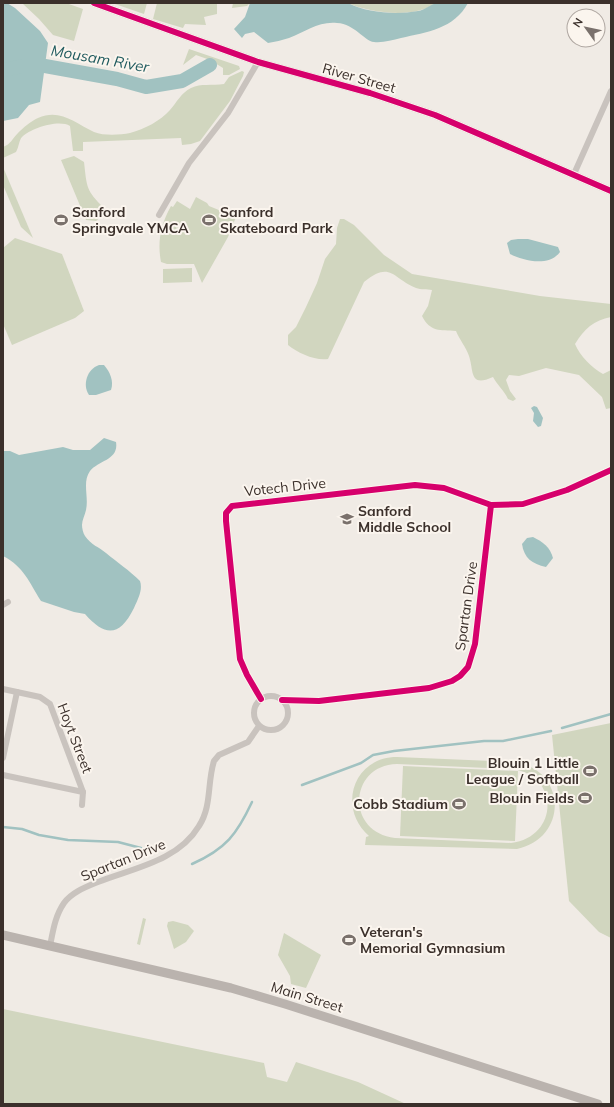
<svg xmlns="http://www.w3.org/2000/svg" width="614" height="1107" viewBox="0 0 614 1107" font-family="Mulish,sans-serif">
  <rect width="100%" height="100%" fill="#f0ebe5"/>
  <g fill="#d1d6bf" fill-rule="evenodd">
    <path d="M22,3H66L83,9L74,41L53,35L39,19Z"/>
    <path d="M112,3H147L144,14Z"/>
    <path d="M157,3H217V14L204,17L206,25L185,24L183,28L153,19Z"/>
    <path d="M233,3H250L247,6L232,8Z"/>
    <path d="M348,3H435C416,19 369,13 348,3Z"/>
    <path d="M189,49L239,66L240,69L229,75H223V68L210,60L196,55L183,65Z"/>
    <path d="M242,71L244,72L243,76L230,101L200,141L191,144L182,145L181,138L83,142V151H73L70,126C59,119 31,128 22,137C19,140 19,147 16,152L3,158V147C11,144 12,139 18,133C23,128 31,121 38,118C60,108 75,123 94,132C104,136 120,135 130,133C145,129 160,121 170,110C177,102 181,93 191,88C201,83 212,86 224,84L229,77Z"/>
    <path d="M74,156L84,162C87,188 86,190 104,208L103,215L96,221L86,220L61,160Z"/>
    <path d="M3,167L33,238L21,227L3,185Z"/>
    <path d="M196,197L207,203L209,206L236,217L228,237L202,283L194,264H167L161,262C157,241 161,224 171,206L173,207L177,201L190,209Z"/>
    <path d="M340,219H344L354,225L384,255L412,274L540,296L611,304V317C594,320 584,329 575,344C580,356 592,368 603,374L611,370V408L606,409L602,397L579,375L546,368L519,376L509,375L506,380L510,391L516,399L513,401L508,399C504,390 497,385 493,377C469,388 474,371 469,356C466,347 459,339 456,331C440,330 430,332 422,316L428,306L432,290C427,289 421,290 416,288C393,279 391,260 364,282L328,359C315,361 298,353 288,345V335L296,327L306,307L317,283L325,259L336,244L337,228Z"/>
    <path d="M15,238L62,254L84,311L75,318L12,345L3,324V248Z"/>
    <path d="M192,268V282L163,283V269Z"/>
    <path d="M611,723V938L599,932L569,901L552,735Z"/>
    <path d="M397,757L513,762C567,768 569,838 517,849L365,845L366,837L369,836C337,808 353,757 397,757ZM397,764L512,769C560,775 559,837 511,843L395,838C345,832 349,765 397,764Z"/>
    <path d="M403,766L518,771L515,841L400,836Z"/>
    <path d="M143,918L146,919L140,945L137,944Z"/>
    <path d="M173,921L188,925L194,931L186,942L174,949L167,926L168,922Z"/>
    <path d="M284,933L321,955L306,988L291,984L290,976L278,955Z"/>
    <path d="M3,1009L264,1063L267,1077L287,1082L296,1062L358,1082L406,1104H3Z"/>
  </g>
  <g fill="#a1c2c1">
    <path d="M3,3H7L15,8L40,31L48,43L40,102L29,105L18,118L3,121Z"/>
    <path d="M250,3H348C368,13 396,15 418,11C425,10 431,4 437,3C447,2 458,3 468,3C454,29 427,32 401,38C392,40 383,43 374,42C364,41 355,24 337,23C319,21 305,32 289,38C282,40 275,42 268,43L254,32L245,34L242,38L234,29L245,17Z"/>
    <path d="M518,239H528L558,247L560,252C549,267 524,261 510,254L507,243L511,240Z"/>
    <path d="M99,365H104C110,372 114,381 111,390L96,395H89C82,385 87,369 99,365Z"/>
    <path d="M534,406L537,407L543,418L541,426L538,427L533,421L534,413L531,408Z"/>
    <path d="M104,438L116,442C119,460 99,460 90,471C82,482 89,497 86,510C85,515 82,520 82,525C82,528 83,533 85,536C91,545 99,547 106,553C117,562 130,571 140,581C143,590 138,599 134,608C120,636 106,638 85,614L74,612L41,601C29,582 24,567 3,556V451H10L19,455L63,447L73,450H90Z"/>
    <path d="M533,537C543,542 550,547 553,558L546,567C532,564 524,558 522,544L527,538Z"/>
  </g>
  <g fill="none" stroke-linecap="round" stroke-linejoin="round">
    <g stroke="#a1c2c1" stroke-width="2.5">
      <path d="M562,728L611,714"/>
      <path d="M302,785L361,763L373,755L394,751L484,741H503L551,731"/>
      <path d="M3,827L22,829L39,835L68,840L118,842L141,848"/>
      <path d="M192,864C226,849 237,834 252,802"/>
    </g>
    <path stroke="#a1c2c1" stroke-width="14" d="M3,70L23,66H45L117,79L146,87L182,81L210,65"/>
    <g stroke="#c9c3be" stroke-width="6">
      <path d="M574,174L611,91"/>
      <path d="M159,215L189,163L228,113L258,62"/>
      <path d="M3,605L8,602"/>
      <path d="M3,689L40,697L50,704L83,792L82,805"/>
      <circle cx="271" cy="713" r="17"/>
      <path d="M261,699L247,675L240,659L226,521V513L232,506L415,485L444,488L491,505L523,504L567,490L611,470"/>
      <path d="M282,700L319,701L429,688L452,681L460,676L468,667L475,644L491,505"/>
      <path d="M3,758L17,692"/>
      <path d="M3,775L83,792"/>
      <path d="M50,946C53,931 55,916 64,903C72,892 86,887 98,882C134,868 178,861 199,826C212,806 207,783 214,761L219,755L248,742L259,726"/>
    </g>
    <path stroke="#c9c3be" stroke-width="8" d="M94,3L258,62L370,93L435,115L611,191"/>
    <path stroke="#bab3ae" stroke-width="9" d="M3,935L231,988L285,1004L598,1104"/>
    <g stroke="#fbf5ee" stroke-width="8">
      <g id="cycleway">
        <path d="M94,3L258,62L370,93L435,115L611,191"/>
        <path d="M261,699L247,675L240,659L226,521V513L232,506L415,485L444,488L491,505L523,504L567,490L611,470"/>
        <path d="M282,700L319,701L429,688L452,681L460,676L468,667L475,644L491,505"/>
      </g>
    </g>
    <use href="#cycleway" stroke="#d6006c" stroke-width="6"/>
  </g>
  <defs>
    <g id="stadium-bare" transform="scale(1.08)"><path d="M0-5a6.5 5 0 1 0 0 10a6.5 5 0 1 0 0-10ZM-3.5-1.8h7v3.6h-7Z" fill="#7a716c" stroke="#fbf5ee" stroke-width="2.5" paint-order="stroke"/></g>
    <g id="school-bare" transform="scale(1.08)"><path d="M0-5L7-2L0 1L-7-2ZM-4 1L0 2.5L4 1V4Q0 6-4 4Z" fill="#7a716c" stroke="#fbf5ee" stroke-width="2.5" paint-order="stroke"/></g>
  </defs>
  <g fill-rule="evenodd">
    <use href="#stadium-bare" x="61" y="220"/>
    <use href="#stadium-bare" x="209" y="220"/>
    <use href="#school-bare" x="347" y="519"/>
    <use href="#stadium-bare" x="590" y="771"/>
    <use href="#stadium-bare" x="585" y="798"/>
    <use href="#stadium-bare" x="459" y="804"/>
    <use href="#stadium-bare" x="349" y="940"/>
  </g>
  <g text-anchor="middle" stroke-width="4" stroke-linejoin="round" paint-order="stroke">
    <g font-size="14" fill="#3b302b" stroke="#fbf5ee">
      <text transform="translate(359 78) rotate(16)" y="5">River Street</text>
      <text transform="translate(285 487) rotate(-6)" y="5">Votech Drive</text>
      <text transform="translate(466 606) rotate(-82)" y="5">Spartan Drive</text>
      <text transform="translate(75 738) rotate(69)" y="5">Hoyt Street</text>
      <text transform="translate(123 860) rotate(-22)" y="5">Spartan Drive</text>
      <text transform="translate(307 997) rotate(17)" y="5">Main Street</text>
    </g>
    <g font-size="14" font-weight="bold" fill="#3b302b" stroke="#fbf5ee" text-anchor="start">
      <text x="72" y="217">Sanford<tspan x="72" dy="16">Springvale YMCA</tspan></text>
      <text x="220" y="217">Sanford<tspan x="220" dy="16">Skateboard Park</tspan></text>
      <text x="358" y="516">Sanford<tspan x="358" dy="16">Middle School</tspan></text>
      <text x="579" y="768" text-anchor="end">Blouin 1 Little<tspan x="579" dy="16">League / Softball</tspan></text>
      <text x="574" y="803" text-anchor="end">Blouin Fields</text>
      <text x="448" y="809" text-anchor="end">Cobb Stadium</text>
      <text x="360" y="937">Veteran's<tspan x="360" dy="16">Memorial Gymnasium</tspan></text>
    </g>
    <g font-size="15" font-style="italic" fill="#1f5a5e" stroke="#fbf5ee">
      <text transform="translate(100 59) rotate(10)" y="5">Mousam River</text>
    </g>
  </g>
  <rect width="614" height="1107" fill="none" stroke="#3b302b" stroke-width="8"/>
  <g transform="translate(586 28) rotate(303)"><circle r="19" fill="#fbf5ee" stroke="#aea6a0"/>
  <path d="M0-3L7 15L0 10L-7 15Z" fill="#7a716c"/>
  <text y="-6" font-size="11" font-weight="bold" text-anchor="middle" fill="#3b302b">N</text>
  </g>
</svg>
